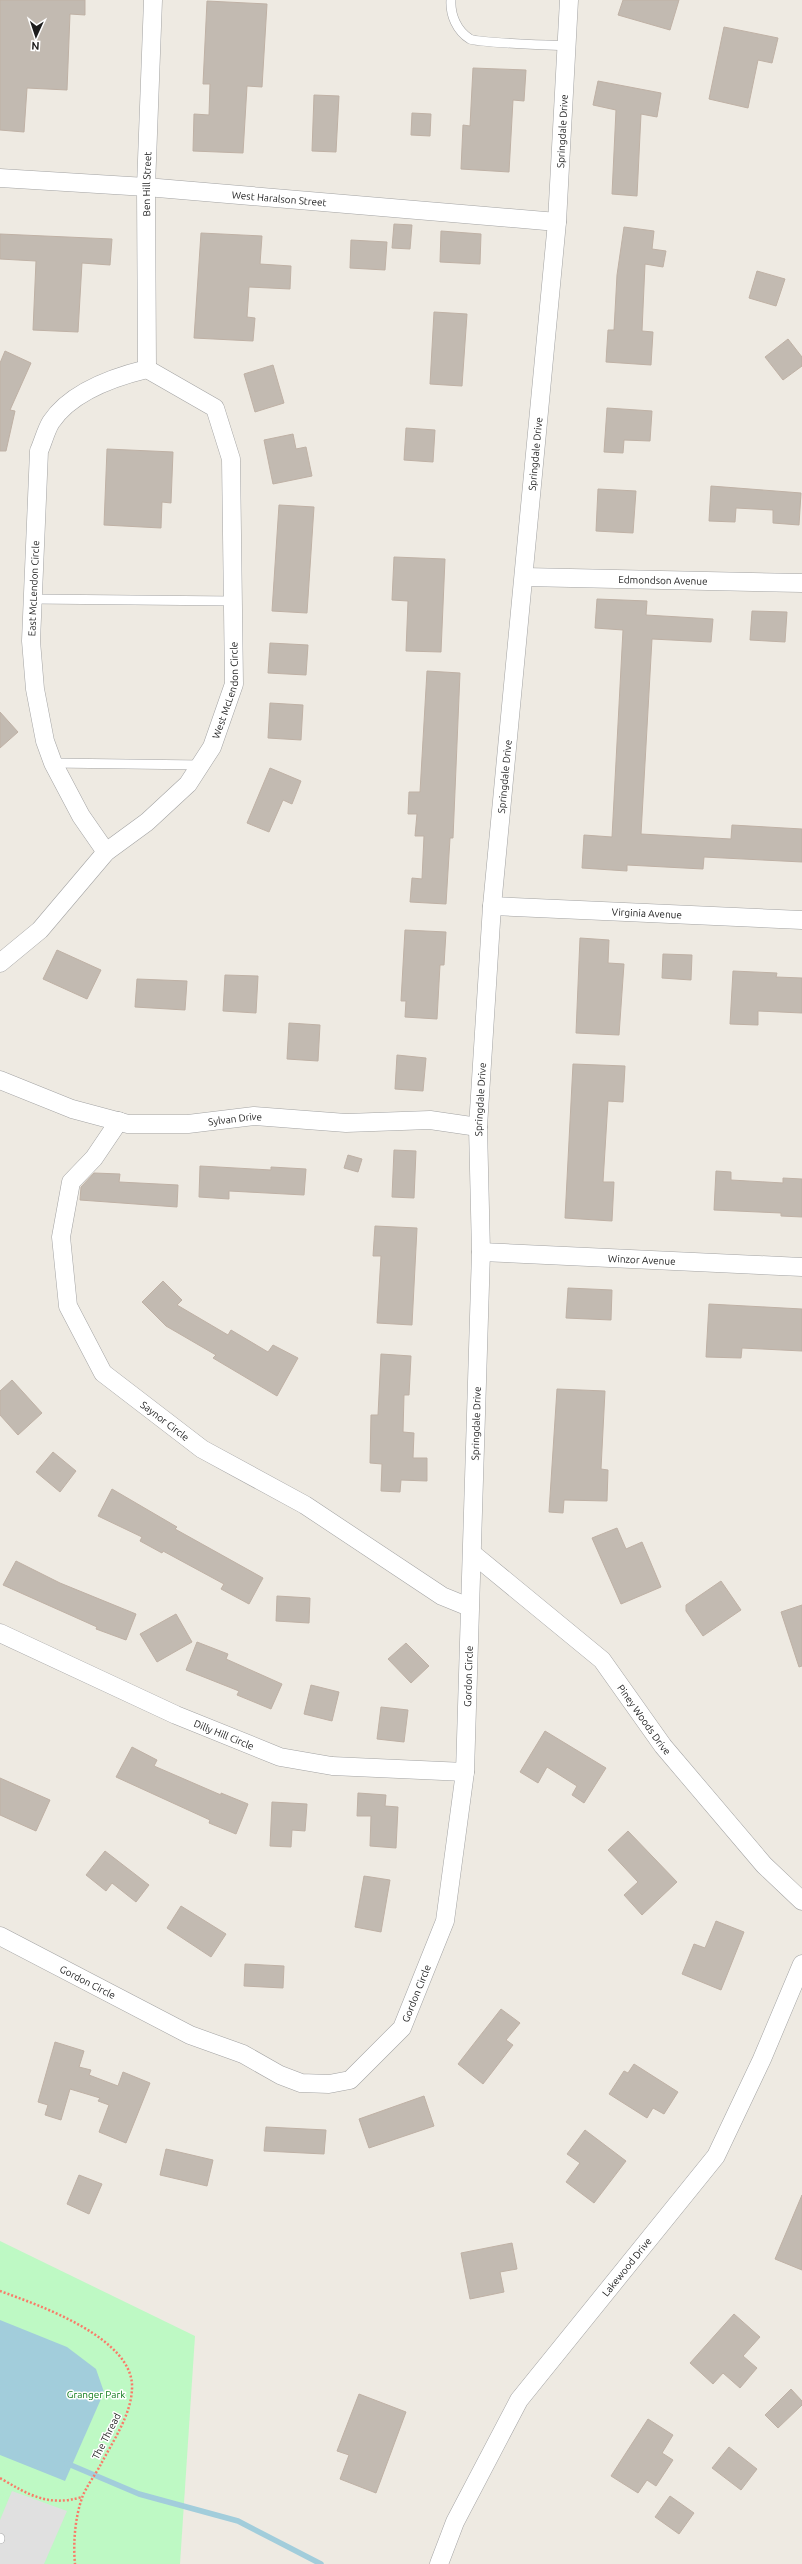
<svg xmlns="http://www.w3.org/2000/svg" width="802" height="2564" viewBox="0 0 802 2564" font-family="Ubuntu,sans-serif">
  <rect width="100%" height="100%" fill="#eeeae2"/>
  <path fill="#bef9c4" d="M0,2241L195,2336L180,2564H0Z"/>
  <path fill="#e0e0e0" d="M12,2491L67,2511L44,2564H0V2520Z"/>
  <path fill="#a2cddb" d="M0,2320L67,2347L96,2369L104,2392L65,2481L0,2455Z"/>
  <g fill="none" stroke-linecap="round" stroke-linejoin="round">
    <path stroke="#a2cddb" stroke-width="5.5" d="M66,2463L139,2494L238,2521L321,2564"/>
  </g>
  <g fill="#c2bab1" stroke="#bfb1a5">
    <path d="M0,0H85V15L70,14L67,90L27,88L24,132L0,130Z"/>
    <path d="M623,0H679L670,30L618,15Z"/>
    <path d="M207,1L267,4L262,87L247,86L243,153L193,151L194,114L209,115L210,84H203Z"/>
    <path d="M724,27L778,38L772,63L758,60L748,108L709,99Z"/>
    <path d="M473,68L526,70L524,101L513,100L509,172L461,169L463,125L470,126Z"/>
    <path d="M598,81L661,93L657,117L641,114L637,196L612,194L616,110L593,105Z"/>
    <path d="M314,95L339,96L336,152L312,151Z"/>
    <path d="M412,113L431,114L430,136L411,135Z"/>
    <path d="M394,224L412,225L410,249L392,248Z"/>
    <path d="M624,227L654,231L652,249L666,251L663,267L645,264L642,331L653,332L651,365L606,362L608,330H614L617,275Z"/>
    <path d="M441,231L481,234L480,264L440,262Z"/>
    <path d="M201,233L262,236L260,264L291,266L290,289L249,287L247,317L255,318L253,341L194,338Z"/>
    <path d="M0,234L112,239L110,265L82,263L78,332L33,330L36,261L0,259Z"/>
    <path d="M351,240L387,242L385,270L350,268Z"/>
    <path d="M757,271L785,279L776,306L749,298Z"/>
    <path d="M434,312L467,314L462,386L430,384Z"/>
    <path d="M788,339L802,357V366L783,380L765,357Z"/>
    <path d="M5,351L31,363L10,410L15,411L6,451H0V363Z"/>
    <path d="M273,365L284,403L255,412L244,374Z"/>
    <path d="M607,408L652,411L650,441L624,440L623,453L604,452Z"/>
    <path d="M406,428L435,430L433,462L404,460Z"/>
    <path d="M293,434L296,449L306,447L312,476L273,484L264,440Z"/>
    <path d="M107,449L173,452L171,503L162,502L161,528L104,525Z"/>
    <path d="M711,486L801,493L799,525L773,523V510L736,508L735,522L709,521Z"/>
    <path d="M598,489L636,491L633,533L596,531Z"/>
    <path d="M279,505L314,507L307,613L272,611Z"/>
    <path d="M394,557L445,559L441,652L406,651L408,601L392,600Z"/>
    <path d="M597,599L647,601L646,615L713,619L711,642L652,639L641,834L731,839L732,825L802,829V862L704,857L703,869L627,865V871L582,868L584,835L612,837L623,630L595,628Z"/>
    <path d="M752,611L787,612L785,642L750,640Z"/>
    <path d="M270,643L308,645L306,675L268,673Z"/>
    <path d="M427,671L460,673L453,838H450L446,904L410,902L412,878L422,879L424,836H415L417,814H408L409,792H420Z"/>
    <path d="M270,703L303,705L301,740L268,738Z"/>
    <path d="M0,712L18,732L0,748Z"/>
    <path d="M270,768L301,781L292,804L283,800L269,832L247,823Z"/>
    <path d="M405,930L446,932L444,965H440L437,1019L405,1017L406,1001H401Z"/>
    <path d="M580,938L609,940L608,963L624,964L619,1035L576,1033Z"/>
    <path d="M57,950L101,970L87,999L43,979Z"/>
    <path d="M663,954L692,955L691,980L662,978Z"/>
    <path d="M733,971L777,973L776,977L802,978V1013L758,1011V1025L730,1024Z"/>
    <path d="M225,975L258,976L256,1013L223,1011Z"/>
    <path d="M137,979L187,981L185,1010L135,1007Z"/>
    <path d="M289,1023L320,1025L318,1061L287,1059Z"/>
    <path d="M397,1055L426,1058L423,1091L395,1089Z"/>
    <path d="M573,1064L625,1066L623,1102L608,1101L603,1182H614L612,1221L565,1218Z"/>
    <path d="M394,1150L416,1151L414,1198L392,1197Z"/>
    <path d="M348,1155L362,1159L358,1172L344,1168Z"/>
    <path d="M200,1166L271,1170V1167L306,1169L304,1195L229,1191V1199L199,1197Z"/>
    <path d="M716,1171L731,1172V1180L783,1183V1178L802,1179V1217L781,1216V1213L714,1210Z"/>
    <path d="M94,1173L120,1174L119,1182L178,1185L177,1207L80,1200L81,1187Z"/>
    <path d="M375,1226L417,1228L412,1325L377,1323L381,1256H373Z"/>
    <path d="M163,1281L182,1300L177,1305L228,1335L231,1330L268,1352L273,1345L298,1358L277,1396L213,1358L216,1355L166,1326L142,1302Z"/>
    <path d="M568,1288L612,1290L611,1320L566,1318Z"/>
    <path d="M709,1304L802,1309V1351L742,1348L741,1358L706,1357Z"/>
    <path d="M381,1354L411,1356L409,1395H404L403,1432L414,1433L413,1458H427V1481L401,1480L400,1492L381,1491L382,1464L370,1463L371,1415H378Z"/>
    <path d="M12,1380L42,1413L18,1435L0,1415V1391Z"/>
    <path d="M557,1389L605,1391L601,1469L608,1470L607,1501L564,1500L563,1513L549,1512Z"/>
    <path d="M53,1452L76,1471L60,1492L36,1472Z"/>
    <path d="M112,1489L177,1527L175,1529L263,1578L249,1604L221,1589L224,1584L163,1551L162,1553L140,1541L142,1537L98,1516Z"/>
    <path d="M617,1528L626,1549L642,1542L661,1587L621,1604L592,1538Z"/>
    <path d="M16,1561L60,1583L136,1614L126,1640L96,1629L97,1627L3,1585Z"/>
    <path d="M721,1581L741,1610L703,1636L686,1611V1605Z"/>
    <path d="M277,1596L310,1598L309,1623L276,1621Z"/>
    <path d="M802,1605V1666L799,1667L781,1612Z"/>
    <path d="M176,1614L192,1642L157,1662L140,1634Z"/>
    <path d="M197,1642L228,1654L226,1659L282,1684L271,1709L237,1695L239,1691L186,1670Z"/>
    <path d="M406,1643L429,1666L411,1683L388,1659Z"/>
    <path d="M311,1685L339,1692L332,1721L304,1714Z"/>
    <path d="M381,1707L408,1710L404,1742L377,1739Z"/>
    <path d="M545,1731L606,1768L584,1803L572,1795L577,1786L547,1767L538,1783L520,1772Z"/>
    <path d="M132,1747L157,1760L154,1766L221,1795V1793L248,1804L236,1834L209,1823L210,1820L116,1777Z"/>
    <path d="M0,1778L50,1800L36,1831L0,1815Z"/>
    <path d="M358,1793L386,1795L385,1806L398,1807L396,1848L370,1846L371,1816H357Z"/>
    <path d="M272,1802L307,1804L305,1831L292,1830L291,1847L270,1846Z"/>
    <path d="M628,1831L677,1882L642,1915L624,1895L638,1882L608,1850Z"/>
    <path d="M105,1851L149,1885L136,1902L112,1883L106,1891L86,1875Z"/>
    <path d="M364,1876L390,1880L381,1932L355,1927Z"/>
    <path d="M181,1906L226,1934L211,1957L167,1928Z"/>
    <path d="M716,1921L744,1932L721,1990L682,1974L694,1944L705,1948Z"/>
    <path d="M245,1964L284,1966L283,1988L244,1986Z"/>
    <path d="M501,2009L520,2023L506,2040L513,2045L483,2084L458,2064Z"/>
    <path d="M55,2042L84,2051L79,2067L91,2070L89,2075L118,2086L123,2072L150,2083L126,2143L99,2132L109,2105L98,2101L100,2098L70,2089L61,2120L45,2115L48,2105L38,2102Z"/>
    <path d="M634,2064L678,2092L664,2114L653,2108L647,2118L609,2094L624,2071L628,2073Z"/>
    <path d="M424,2096L434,2126L369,2148L359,2119Z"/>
    <path d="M266,2127L326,2130L324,2154L264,2151Z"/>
    <path d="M585,2130L626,2161L594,2203L566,2182L580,2163L567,2154Z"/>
    <path d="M166,2149L213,2160L207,2186L160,2175Z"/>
    <path d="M79,2175L102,2184L89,2214L67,2204Z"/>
    <path d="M802,2195V2270L775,2259Z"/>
    <path d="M512,2243L517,2269L500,2272L504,2292L470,2299L461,2253Z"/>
    <path d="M734,2314L760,2337L743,2356L757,2368L740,2388L723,2373L713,2384L690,2363Z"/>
    <path d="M791,2389L802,2401V2405L778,2428L765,2415Z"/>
    <path d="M359,2394L406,2412L376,2493L340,2479L349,2455L337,2451Z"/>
    <path d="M648,2419L673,2435L662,2453L673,2460L656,2486L647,2480L638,2493L611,2476Z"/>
    <path d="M729,2447L757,2469L741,2490L712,2468Z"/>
    <path d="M670,2496L694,2513L679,2534L655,2517Z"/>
  </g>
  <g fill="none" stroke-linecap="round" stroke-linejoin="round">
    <g stroke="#a3a3a3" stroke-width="10">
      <g id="lane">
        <path d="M451,0C450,15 457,31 470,39C477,43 552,45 566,46"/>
        <path d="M33,599L233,601"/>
        <path d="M53,763L201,765"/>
        <path d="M0,2539V2538"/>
      </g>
    </g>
    <g stroke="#a3a3a3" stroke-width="19">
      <g id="street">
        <path id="s1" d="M0,178L146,187L557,222"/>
        <path id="s2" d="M147,369L146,187L153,0"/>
        <path id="s3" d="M525,577L802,583"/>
        <path id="s4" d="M106,852L81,816L53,763L45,741L35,689L31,641L39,451C43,442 46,430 51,422C71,392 114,377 147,369"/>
        <path id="s5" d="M492,906L802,920"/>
        <path id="s6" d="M0,963L40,930L106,852L147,822L188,784L212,747L234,684L231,459L215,408L147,369"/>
        <path id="s7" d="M0,1080L72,1109L128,1124H188L254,1116L346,1123L430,1120L478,1127"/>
        <path id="s8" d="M119,1121L94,1158L71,1182L61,1237L68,1306L103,1373L202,1449L305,1505L442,1596L469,1607"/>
        <path id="s9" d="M481,1252L802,1267"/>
        <path id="s10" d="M473,1554L602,1660L663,1746L764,1865L802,1901"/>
        <path id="s11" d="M0,1633L176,1715L280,1757L332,1766L465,1772"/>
        <path id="s12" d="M0,1936L190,2035L243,2054L280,2075L301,2083L329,2084L350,2080L402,2028L445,1921L465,1772L481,1252L478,1127L492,906L557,222L569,0"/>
        <path id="s13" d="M439,2564L455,2522L519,2400L716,2156L762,2059L802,1964"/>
      </g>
    </g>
    <g stroke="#f97b68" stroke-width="2.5" stroke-dasharray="2 2" stroke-linecap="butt">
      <path d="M0,2291C38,2305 135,2338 132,2389C131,2415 113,2441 101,2464C96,2474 85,2488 82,2498C75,2518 73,2543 75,2564"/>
      <path d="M0,2478C29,2495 48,2507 82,2497"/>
    </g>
    <use href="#lane" stroke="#fff" stroke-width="9"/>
    <use href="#street" stroke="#fff" stroke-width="18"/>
  </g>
  <g text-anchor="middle" stroke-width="3" stroke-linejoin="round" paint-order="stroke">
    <g font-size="10" fill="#1c1c1c" stroke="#fff">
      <text dy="4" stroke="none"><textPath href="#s12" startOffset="2369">Springdale Drive</textPath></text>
      <text dy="4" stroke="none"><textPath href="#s2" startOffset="185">Ben Hill Street</textPath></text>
      <text dy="4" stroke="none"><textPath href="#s1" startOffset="280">West Haralson Street</textPath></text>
      <text dy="4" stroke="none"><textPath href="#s12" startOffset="2045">Springdale Drive</textPath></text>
      <text dy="4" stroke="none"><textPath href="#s3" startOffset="138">Edmondson Avenue</textPath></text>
      <text dy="4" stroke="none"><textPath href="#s4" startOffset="281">East McLendon Circle</textPath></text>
      <text dy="4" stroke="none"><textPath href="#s6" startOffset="364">West McLendon Circle</textPath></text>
      <text dy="4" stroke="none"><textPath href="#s12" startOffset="1721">Springdale Drive</textPath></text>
      <text dy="4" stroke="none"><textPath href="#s5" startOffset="155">Virginia Avenue</textPath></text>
      <text dy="4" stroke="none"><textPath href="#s12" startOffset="1397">Springdale Drive</textPath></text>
      <text dy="4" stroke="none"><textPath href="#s7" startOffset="243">Sylvan Drive</textPath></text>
      <text dy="4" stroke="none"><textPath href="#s9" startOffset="161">Winzor Avenue</textPath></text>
      <text dy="4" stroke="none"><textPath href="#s8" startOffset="357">Saynor Circle</textPath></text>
      <text dy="4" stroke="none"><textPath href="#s12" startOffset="1073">Springdale Drive</textPath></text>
      <text dy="4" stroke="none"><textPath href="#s12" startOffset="820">Gordon Circle</textPath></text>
      <text dy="4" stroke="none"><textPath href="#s10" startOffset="240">Piney Woods Drive</textPath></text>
      <text dy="4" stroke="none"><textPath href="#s11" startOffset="246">Dilly Hill Circle</textPath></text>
      <text dy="4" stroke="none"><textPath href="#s12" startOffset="99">Gordon Circle</textPath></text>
      <text dy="4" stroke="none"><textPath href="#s12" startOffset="496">Gordon Circle</textPath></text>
      <text dy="4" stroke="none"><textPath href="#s13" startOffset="354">Lakewood Drive</textPath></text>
      <text transform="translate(106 2436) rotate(-63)" y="4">The Thread</text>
    </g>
    <g font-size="10" fill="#0c7918" stroke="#fff">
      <text x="96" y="2398">Granger Park</text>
    </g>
  </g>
  <g transform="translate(36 36) rotate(183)" stroke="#ffffff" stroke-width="3" paint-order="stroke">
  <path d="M0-3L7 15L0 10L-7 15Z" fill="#1c1c1c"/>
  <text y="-6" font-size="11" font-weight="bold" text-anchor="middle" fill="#1c1c1c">N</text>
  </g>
</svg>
